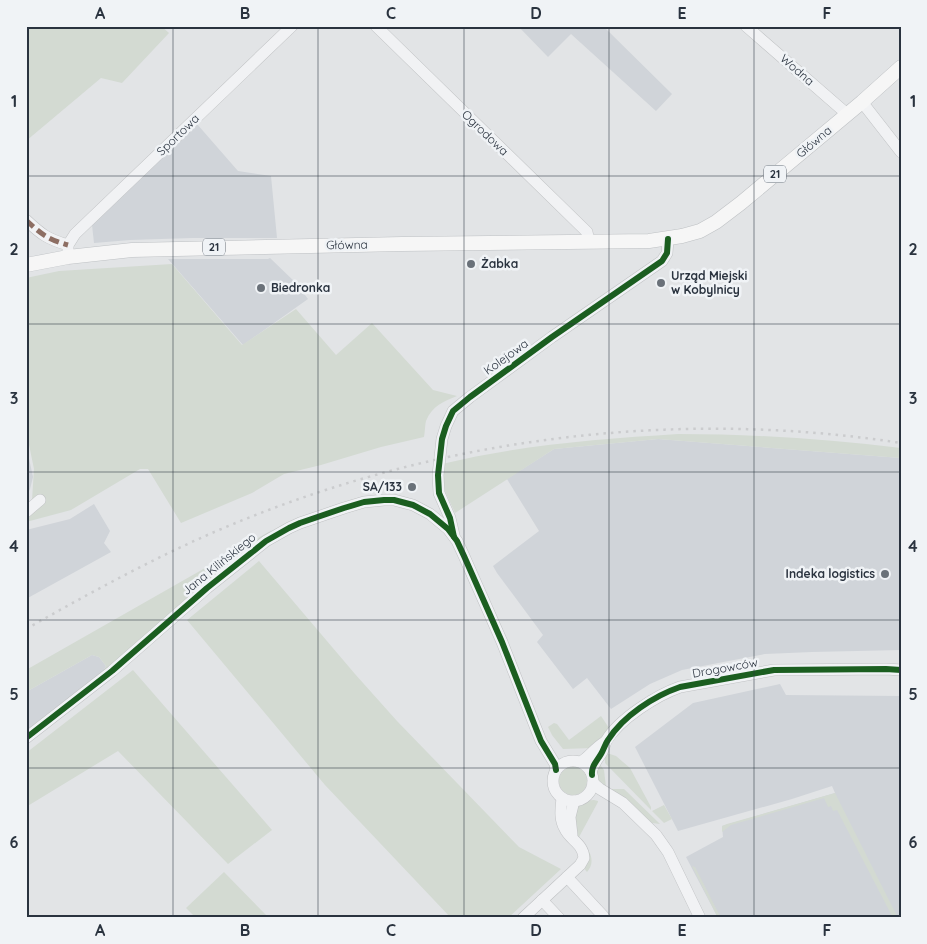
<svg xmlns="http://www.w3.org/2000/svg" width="927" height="944" viewBox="0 0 927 944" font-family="Quicksand,sans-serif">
  <rect width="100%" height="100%" fill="#e2e4e6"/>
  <g fill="#d0d4d9">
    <path d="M518,26H603L672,94L656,111L571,34L548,57Z"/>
    <path d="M197,124L238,171L271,176L277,238H193L130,240L94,243L92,225Z"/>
    <path d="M270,258L296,283L308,299L243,345L168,259H268Z"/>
    <path d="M658,439L901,458V650L812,652L765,654L682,670L650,684L611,709L587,678L573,689L537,642L543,635L497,573L493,566L539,531L507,479L554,449Z"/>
    <path d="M26,445L33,477L30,489L26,497Z"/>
    <path d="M94,504L110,531L104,543L111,552L26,599V530L70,519Z"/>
    <path d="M92,655L99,657L106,666L103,672L26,732V692Z"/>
    <path d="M780,684L786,695L901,696V918H718L686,857L723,837L722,826L835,793L832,786L792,799L678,831L635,747L693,703Z"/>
  </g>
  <g fill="#d3dad2">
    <path d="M26,26H161L169,33L122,83L101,78L26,141Z"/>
    <path d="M172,264L242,345L296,309L336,355L372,323L433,390L457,396C444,401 432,406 426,421C425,425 425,432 424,437L381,447L321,465L284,474L252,493L181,523L148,469H140L71,510L26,522V515L32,500L34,469L26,430V278L59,271Z"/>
    <path d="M678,434C753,434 827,439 901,448V458L658,439L554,449L455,513L444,489L442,464C519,445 599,439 678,434Z"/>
    <path d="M272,530L262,538L103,672L106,666L99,657L92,655L26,692V670Z"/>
    <path d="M259,561L355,674L397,721L519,847L561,869L508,918H451L325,785L187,620Z"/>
    <path d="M133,670L272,830L228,864L118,751L26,807V753Z"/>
    <path d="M601,716L609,728V730L593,748L563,749L552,735L548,727L554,723L557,724L569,740Z"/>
    <path d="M606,754H610L616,756L630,768L651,807V810L605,763V759L602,757Z"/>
    <path d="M598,762L604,770L606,787C595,778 594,776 598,762Z"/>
    <circle cx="573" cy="781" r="14"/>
    <path d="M612,789H624L660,824L652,823L635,808L610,790Z"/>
    <path d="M835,793L898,918H893L837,810L833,811L831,806L828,807L824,798L731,825L722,832V826L727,824Z"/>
    <path d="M594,800L598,801V802L579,837C587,847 598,860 587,872L583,867L575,832V808C580,803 586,800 594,800Z"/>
    <path d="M664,805L672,819L664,823L652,811Z"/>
    <path d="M692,866L695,867L721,918H718Z"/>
    <path d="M224,872L269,918H196L186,908Z"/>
  </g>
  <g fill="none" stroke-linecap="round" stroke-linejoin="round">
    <g stroke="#c0c2c4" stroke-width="12">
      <g id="minor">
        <path d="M376,26L587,232L589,241"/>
        <path d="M746,26L847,114"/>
        <path d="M862,102L901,152"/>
        <path d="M26,220C41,234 47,239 68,245"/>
        <path d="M68,257V245L75,234L292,26"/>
        <path d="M26,512L40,500"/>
        <path d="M454,535L450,518L439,493L438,475L442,439L446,426L453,411L470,397L552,337L662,261L667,253L668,239"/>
        <path d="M26,738L112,671L207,588L266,541L289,528L300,523L344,508L364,502L384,500H394L413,505L430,514L448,529L457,541L464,556L502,642L535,726L541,741L555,764L556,770"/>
        <circle cx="573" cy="781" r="20"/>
        <path d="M581,762C590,756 595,748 605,742"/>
        <path d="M591,772C593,764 598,759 602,752C604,748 605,744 606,741C619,719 657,695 680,687L774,670L886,669L901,670"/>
        <path d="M593,783L600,789L623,803L656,835L668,852L700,918"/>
        <path d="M572,835L570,817L574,801"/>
        <path d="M567,877L605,918"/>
        <path d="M542,900L559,918"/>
        <path d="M523,918L580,865L584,858C583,843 570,840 565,829C559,819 561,808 562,798"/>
      </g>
    </g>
    <g stroke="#bec1c4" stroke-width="15">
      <path id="major" d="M26,265L68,257L132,250L402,244L649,241L682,236L700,231L716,222L741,203L862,102L901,67"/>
    </g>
    <use href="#minor" stroke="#f1f2f4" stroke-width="11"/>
    <use href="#major" stroke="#f6f6f6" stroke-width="14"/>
    <path stroke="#cbccce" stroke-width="2.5" stroke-dasharray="2.5 5" stroke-linecap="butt" d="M26,629C97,589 168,550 243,520C451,436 680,409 901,443"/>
    <path stroke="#8d6e63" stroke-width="5" stroke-dasharray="10 5" stroke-linecap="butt" d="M26,220C41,234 47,239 68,245"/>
    <g stroke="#f0f3f6" stroke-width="9">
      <g id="cycleway">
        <path d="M454,537L450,518L439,493L438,475L442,439L446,426L453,411L470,397L552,337L662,261L667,253L668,239"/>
        <path d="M26,738L112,671L207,588L266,541L289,528L300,523L344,508L364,502L384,500H394L413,505L430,514L448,529L457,541L464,556L502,642L535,726L541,741L555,764L556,770"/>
        <path d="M592,775C591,766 597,761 601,754C604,749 605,744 608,740C623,716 654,696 680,687L774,670L886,669L901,670"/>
      </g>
    </g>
    <use href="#cycleway" stroke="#1b5e20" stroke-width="6"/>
  </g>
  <path fill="none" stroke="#2a333f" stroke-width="1" stroke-opacity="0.55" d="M173,26V918M318,26V918M464,26V918M609,26V918M754,26V918M26,176H901M26,324H901M26,472H901M26,620H901M26,768H901"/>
  <g fill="#6a7179" stroke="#f0f3f6" stroke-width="2">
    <circle cx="471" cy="264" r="5"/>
    <circle cx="661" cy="283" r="5"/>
    <circle cx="261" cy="288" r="5"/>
    <circle cx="412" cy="487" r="5"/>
    <circle cx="885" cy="574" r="5"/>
  </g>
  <g text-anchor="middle" stroke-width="5" stroke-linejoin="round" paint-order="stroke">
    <g fill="#f0f3f6" stroke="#656d76" stroke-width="1">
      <rect x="764" y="165.5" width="22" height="17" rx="4"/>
      <rect x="203" y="238.5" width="22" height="17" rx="4"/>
    </g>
    <g font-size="11" font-weight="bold" fill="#2a333f">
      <text x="775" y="178">21</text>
      <text x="214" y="251">21</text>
    </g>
    <g font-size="12" fill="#2a333f" stroke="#f0f3f6">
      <text transform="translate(797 70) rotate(41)" y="4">Wodna</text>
      <text transform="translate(485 133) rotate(44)" y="4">Ogrodowa</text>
      <text transform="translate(178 135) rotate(-44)" y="4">Sportowa</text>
      <text transform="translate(814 142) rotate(-40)" y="4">Główna</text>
      <text transform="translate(347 245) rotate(-1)" y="4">Główna</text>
      <text transform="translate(506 357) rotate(-36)" y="4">Kolejowa</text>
      <text transform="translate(219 564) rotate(-39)" y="4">Jana Kilińskiego</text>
      <text transform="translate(725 668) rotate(-10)" y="4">Drogowców</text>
    </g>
    <g font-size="12" font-weight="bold" fill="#2a333f" stroke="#f0f3f6" text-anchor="start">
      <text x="481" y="268">Żabka</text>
      <text x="671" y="280">Urząd Miejski<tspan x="671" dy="14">w Kobylnicy</tspan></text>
      <text x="271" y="292">Biedronka</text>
      <text x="402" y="491" text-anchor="end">SA/133</text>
      <text x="875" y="578" text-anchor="end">Indeka logistics</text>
    </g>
  </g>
  <rect width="927" height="944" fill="none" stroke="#f0f3f6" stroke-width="55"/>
  <rect x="28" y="28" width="872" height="888" fill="none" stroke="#2a333f" stroke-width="2"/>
  <g font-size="16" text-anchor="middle" font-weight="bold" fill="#2a333f">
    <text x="100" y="19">A</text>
    <text x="245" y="19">B</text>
    <text x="391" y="19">C</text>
    <text x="536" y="19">D</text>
    <text x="682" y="19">E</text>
    <text x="827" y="19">F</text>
    <text x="14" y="107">1</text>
    <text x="913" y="107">1</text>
    <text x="14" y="255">2</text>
    <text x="913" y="255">2</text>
    <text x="14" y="404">3</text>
    <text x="913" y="404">3</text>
    <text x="14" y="552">4</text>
    <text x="913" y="552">4</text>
    <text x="14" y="700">5</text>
    <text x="913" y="700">5</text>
    <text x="14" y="848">6</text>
    <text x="913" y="848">6</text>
    <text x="100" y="936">A</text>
    <text x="245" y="936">B</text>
    <text x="391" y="936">C</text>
    <text x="536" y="936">D</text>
    <text x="682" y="936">E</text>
    <text x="827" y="936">F</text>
  </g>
</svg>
